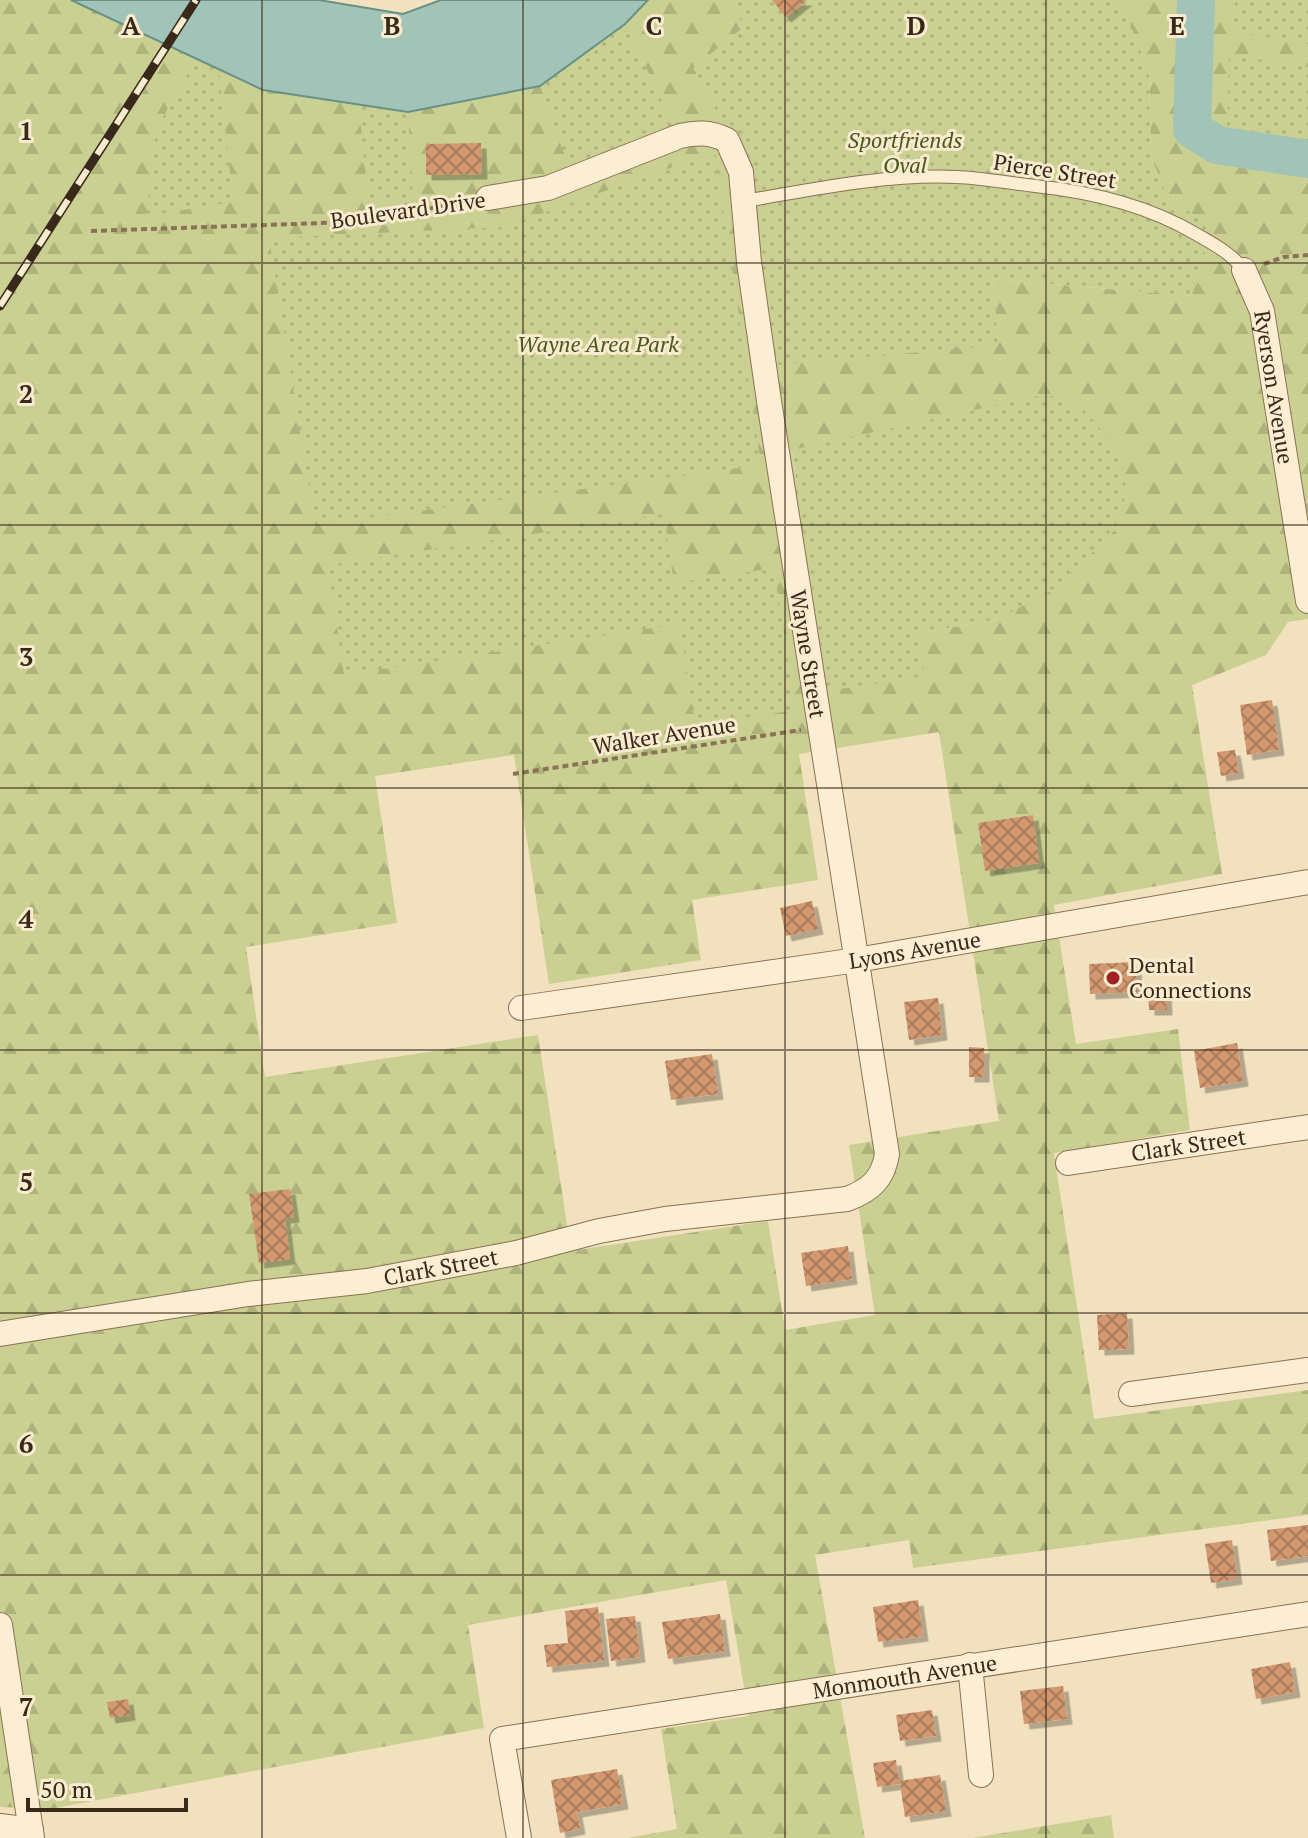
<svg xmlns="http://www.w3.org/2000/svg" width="1308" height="1838" viewBox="0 0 1308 1838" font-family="'PT Serif',serif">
  <defs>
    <pattern id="forest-firs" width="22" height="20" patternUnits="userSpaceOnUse" patternTransform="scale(2)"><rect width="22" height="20" fill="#cad091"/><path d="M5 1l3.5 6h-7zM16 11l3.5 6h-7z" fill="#aeb37c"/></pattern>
    <pattern id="park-dots" width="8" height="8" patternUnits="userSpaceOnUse" patternTransform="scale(2)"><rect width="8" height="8" fill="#cad091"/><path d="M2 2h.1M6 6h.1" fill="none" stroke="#aeb37c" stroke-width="1.8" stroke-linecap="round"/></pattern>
    <pattern id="building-cross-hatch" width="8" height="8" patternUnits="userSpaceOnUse" patternTransform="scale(2)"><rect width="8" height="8" fill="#d39870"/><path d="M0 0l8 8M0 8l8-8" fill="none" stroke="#ac7c5b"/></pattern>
    <filter id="shadow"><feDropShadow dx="5.5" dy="5.5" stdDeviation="0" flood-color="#0004"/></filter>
  </defs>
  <rect width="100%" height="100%" fill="#f2e1be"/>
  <g fill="url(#forest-firs)" fill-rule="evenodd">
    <path d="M0,0H71L263,90L625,24L648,0H726L998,345L993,279L1192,296L1169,201L1151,157L1149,71L1120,0H1308V619L1288,622L1266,655L1192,685L1222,874L1054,905L1076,1044L1178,1029L1190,1130L1054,1153L1094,1419L1308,1390V1515L913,1568L909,1540L815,1555L865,1838H627L677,1829L661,1729L749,1716L726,1580L468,1625L484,1728L50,1809L0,1807ZM792,451L998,619L920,633L828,691ZM939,732L999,1121L849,1145L875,1315L785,1330L768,1221L571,1251L538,1035L265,1077L246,947L397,923L375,776L514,755L549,984L701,960L692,900L818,880L799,754Z"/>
    <path d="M1111,1815L1114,1838H972Z"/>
  </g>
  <g fill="url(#park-dots)">
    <path d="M726,0H1120L1149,71L1151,157L1169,201L1211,223L1192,296L993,279L998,345L778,365L761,268L727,131L693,68L745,26Z"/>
    <path d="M1235,0H1308V44L1233,32Z"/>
    <path d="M625,24L672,122L569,167L540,86Z"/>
    <path d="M1229,55L1308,67V142L1227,127Z"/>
    <path d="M196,59L219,70L233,202L146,216L156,129Z"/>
    <path d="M359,105L408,112L413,199L368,203Z"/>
    <path d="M715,152L761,465L315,525L269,238L504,227Z"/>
    <path d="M1046,394L1082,408L1119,450L1127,492L1114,531L1056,588L998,619L920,633L924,676L827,691L792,450Z"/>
    <path d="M664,514L674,583L774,568L796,710L695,725L680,624L344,675L328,565Z"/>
  </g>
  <path fill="#a2c3b8" stroke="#689186" stroke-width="2" d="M71,0H319L403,14L441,0H648L625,24L540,86L408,112L263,90Z"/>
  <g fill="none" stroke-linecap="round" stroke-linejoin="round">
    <path stroke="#a2c3b8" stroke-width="38" d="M1196,0L1192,129L1217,145L1308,159"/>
  </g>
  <g fill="url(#building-cross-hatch)" filter="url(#shadow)">
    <path d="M772,0H807L786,17Z"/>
    <path d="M481,143L482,174L426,175V144Z"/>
    <path d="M1272,700L1279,750L1247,755L1240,705Z"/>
    <path d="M1235,750L1239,773L1221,776L1217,752Z"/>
    <path d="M1033,815L1039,863L985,871L978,823Z"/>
    <path d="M812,901L818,929L786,936L780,908Z"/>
    <path d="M1136,962L1137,992L1090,994L1089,964Z"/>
    <path d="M1166,985L1167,1010H1149L1148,986Z"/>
    <path d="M938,998L942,1035L909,1040L904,1002Z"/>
    <path d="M1237,1043L1243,1081L1200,1088L1194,1051Z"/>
    <path d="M969,1047L984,1048V1077H969Z"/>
    <path d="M712,1054L718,1094L671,1100L665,1061Z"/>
    <path d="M290,1189L294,1217L285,1218L290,1259L259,1263L249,1194Z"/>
    <path d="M848,1246L852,1279L806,1286L801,1253Z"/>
    <path d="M1127,1313L1129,1349L1099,1350L1097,1315Z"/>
    <path d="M1308,1525V1556L1271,1561L1267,1530Z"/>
    <path d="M1232,1540L1237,1579L1211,1583L1205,1544Z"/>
    <path d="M918,1600L923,1636L878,1642L873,1607Z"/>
    <path d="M598,1607L604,1661L547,1667L544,1645L568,1643L565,1611Z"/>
    <path d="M720,1614L725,1651L668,1659L662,1622Z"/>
    <path d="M635,1616L640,1657L611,1661L606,1619Z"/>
    <path d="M1290,1662L1295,1692L1256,1699L1251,1669Z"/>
    <path d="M1063,1686L1067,1719L1024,1724L1020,1691Z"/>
    <path d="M128,1699L130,1715L110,1718L107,1702Z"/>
    <path d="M932,1710L936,1736L900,1741L896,1715Z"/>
    <path d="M896,1760L899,1781L940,1775L946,1811L905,1817L900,1784L877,1787L873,1763Z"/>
    <path d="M617,1769L623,1804L577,1812L580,1829L560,1833L551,1780Z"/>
  </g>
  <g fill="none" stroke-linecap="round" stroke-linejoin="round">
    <g stroke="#8b7155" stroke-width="14">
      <path id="service" d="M745,201C815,189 886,174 956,177C982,178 1009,183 1035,186C1092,192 1147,205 1196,234C1215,245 1231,253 1244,270"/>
    </g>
    <g stroke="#8b7155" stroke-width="26">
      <g id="minor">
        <path id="s1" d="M1244,270L1262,311L1308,601"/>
        <path id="s2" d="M521,1008L857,960L1308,882"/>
        <path id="s3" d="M1068,1163L1308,1127"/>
        <path id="s4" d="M0,1334L248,1294L367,1281L516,1253L599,1231L665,1219L847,1199C871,1190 883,1179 887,1154L769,401L749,262L741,172L727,140C710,132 698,132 680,136L548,188L488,198"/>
        <path d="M1131,1394L1308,1370"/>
        <path d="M0,1625L32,1838"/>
        <path d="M970,1665L981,1775"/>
        <path d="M0,1826L31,1830"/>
        <path id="s5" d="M519,1838L502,1739L1308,1614"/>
      </g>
    </g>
    <g stroke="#8b7155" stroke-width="4" stroke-dasharray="6 4" stroke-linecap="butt">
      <path d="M91,231L352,222L466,202"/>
      <path d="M1264,264L1284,257L1308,255"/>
      <path d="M513,774L801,730"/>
    </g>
    <use href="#service" stroke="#fceed2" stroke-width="12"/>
    <use href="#minor" stroke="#fceed2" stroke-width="24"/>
    <g stroke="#39291b" stroke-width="9">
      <path id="rail" d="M0,306L196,0"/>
    </g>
    <use href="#rail" stroke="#f8ebce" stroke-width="6" stroke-dasharray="18" stroke-linecap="butt"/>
  </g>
  <path fill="none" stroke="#39291b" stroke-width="2" stroke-opacity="0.55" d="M262,0V1838M523,0V1838M785,0V1838M1046,0V1838M0,263H1308M0,525H1308M0,788H1308M0,1050H1308M0,1313H1308M0,1575H1308"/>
  <circle fill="#a02023" stroke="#f8ebce" stroke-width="3" cx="1113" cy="978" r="8"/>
  <g text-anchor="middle" stroke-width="6" stroke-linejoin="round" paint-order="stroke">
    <g font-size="22" font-style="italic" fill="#4a5820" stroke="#f8ebce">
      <text x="905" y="148">Sportfriends<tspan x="905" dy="25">Oval</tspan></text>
      <text x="598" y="352">Wayne Area Park</text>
    </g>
    <g font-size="22" fill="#39291b" stroke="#f8ebce">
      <text transform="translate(1055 171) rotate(9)" y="8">Pierce Street</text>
      <text transform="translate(408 210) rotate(-8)" y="8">Boulevard Drive</text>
      <text dy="8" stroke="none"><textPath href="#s1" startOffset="122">Ryerson Avenue</textPath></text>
      <text transform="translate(808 654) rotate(81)" y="8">Wayne Street</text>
      <text transform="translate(664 735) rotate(-9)" y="8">Walker Avenue</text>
      <text dy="8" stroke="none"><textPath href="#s2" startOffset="398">Lyons Avenue</textPath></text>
      <text dy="8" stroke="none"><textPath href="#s3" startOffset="122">Clark Street</textPath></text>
      <text dy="8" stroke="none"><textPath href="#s4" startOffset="446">Clark Street</textPath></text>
      <text dy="8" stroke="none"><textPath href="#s5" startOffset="508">Monmouth Avenue</textPath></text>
    </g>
    <g font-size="22" fill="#39291b" stroke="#f8ebce" text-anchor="start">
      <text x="1129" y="973">Dental<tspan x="1129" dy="25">Connections</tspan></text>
    </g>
  </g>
  <g font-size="26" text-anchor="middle" font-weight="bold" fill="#39291b" stroke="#f8ebce" stroke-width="6" stroke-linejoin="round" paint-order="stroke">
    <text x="131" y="35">A</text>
    <text x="392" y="35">B</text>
    <text x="654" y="35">C</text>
    <text x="916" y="35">D</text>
    <text x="1177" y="35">E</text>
    <text x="26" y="140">1</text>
    <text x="26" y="403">2</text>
    <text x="26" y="666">3</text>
    <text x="26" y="928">4</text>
    <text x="26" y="1191">5</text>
    <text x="26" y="1453">6</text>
    <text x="26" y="1716">7</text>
  </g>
  <path d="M28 1798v12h158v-12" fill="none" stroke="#39291b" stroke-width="4"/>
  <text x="40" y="1798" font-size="24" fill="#39291b" stroke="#f8ebce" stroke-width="6" paint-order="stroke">50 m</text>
</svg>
